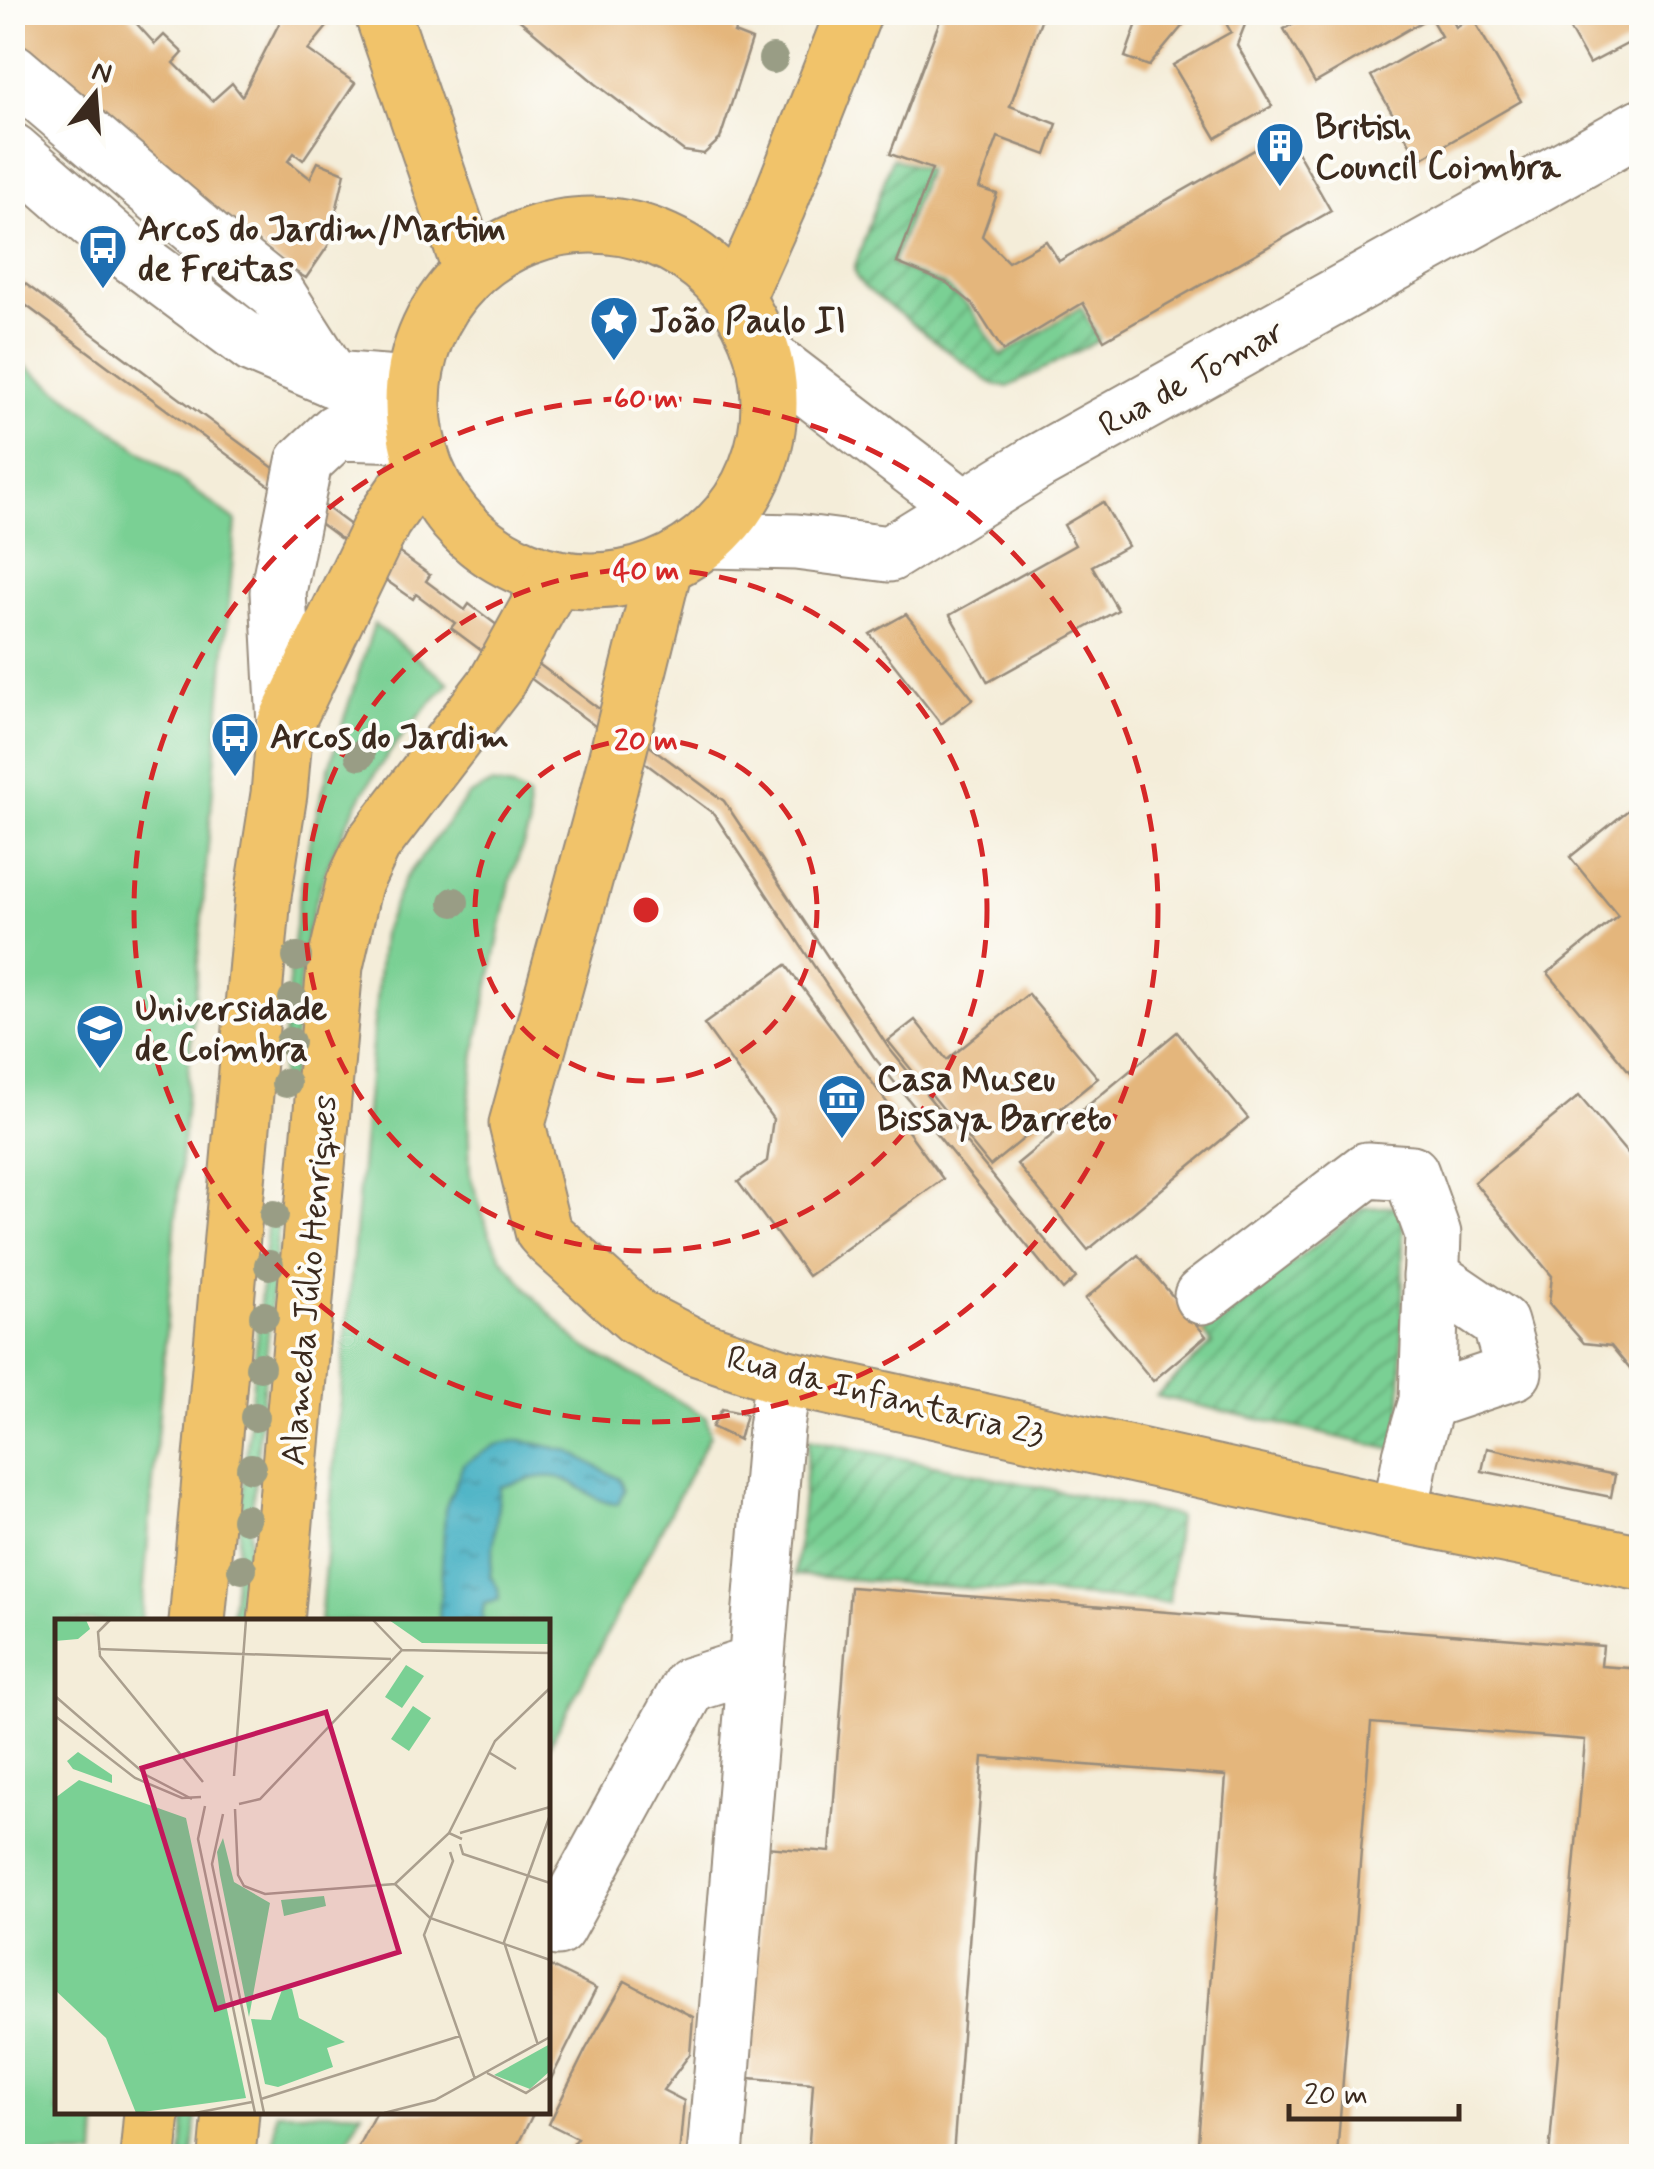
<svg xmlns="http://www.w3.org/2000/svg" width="1654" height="2169" viewBox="0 0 1654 2169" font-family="Mynerve,sans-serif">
  <defs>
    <pattern id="garden-furrows" width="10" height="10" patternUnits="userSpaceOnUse" patternTransform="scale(2.5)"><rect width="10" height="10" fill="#7ad094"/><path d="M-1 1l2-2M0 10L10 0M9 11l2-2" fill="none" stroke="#65a978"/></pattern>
    <pattern id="water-ripples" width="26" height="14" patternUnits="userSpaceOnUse" patternTransform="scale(2.5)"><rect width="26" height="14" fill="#46b1c4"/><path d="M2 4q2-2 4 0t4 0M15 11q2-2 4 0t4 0" fill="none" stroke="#3c909f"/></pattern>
  </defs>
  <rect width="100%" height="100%" fill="#fdfcf7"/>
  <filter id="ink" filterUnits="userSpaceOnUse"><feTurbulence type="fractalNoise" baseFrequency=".01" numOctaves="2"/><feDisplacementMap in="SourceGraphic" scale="20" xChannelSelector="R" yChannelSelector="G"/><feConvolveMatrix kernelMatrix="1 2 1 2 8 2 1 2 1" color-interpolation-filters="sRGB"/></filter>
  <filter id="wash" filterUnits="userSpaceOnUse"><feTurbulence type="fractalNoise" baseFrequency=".0048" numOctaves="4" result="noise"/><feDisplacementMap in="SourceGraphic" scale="40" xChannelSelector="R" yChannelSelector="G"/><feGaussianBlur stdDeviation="2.25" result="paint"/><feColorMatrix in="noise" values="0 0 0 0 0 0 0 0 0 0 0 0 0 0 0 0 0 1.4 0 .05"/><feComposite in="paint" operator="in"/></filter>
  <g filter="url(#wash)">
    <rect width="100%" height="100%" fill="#f4edd9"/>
    <g fill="#7ad094" stroke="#5a7d59" stroke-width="2.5">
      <path d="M13,357L236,521L141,1621L58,1622V2112H98L95,2156H12Z"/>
      <path d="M374,624L449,683C432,702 414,721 398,741C351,803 314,882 303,959C297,1000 295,1042 291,1083L289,1087H282L280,1081C287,1008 291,933 306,860C322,780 350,702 374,624Z"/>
      <path d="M491,784L512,788L528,797L529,828L511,878L475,1053L468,1110L470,1175L489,1233L502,1258L537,1300L580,1344L706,1417L710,1435L548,1748V1622H320L382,934L404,880L468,796Z"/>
      <path d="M274,1210L279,1217L242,1621H231L268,1216Z"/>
      <path d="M186,2112H197L193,2156H182Z"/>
      <path d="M276,2112H362L340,2156H272Z"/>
    </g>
    <g fill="url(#garden-furrows)" stroke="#5a7d59" stroke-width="2.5">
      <path d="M892,158L927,170L892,265L944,285L970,307L1001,356L1081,307L1099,340L1008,387L998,386L985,379L863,286L856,277L854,269Z"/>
      <path d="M1403,1206L1401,1436L1394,1450L1156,1396L1212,1344L1204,1332L1363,1208Z"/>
      <path d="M809,1439L1178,1516L1169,1603L795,1575Z"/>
    </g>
    <path fill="url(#water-ripples)" stroke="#406e71" stroke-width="2.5" d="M520,1440L569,1451L619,1479L624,1490L618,1504C594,1503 586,1488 566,1480C546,1471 520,1482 500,1487L490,1576L498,1588L499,1600L484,1604L482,1617L484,1621H439L445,1509L463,1464L496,1445Z"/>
    <g id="blocks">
      <g fill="#e4b67b">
        <path d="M12,12H126L155,44L164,35L183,53L174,63L212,101L232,83L242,96L285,12H325L331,22L308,50L355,83L303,160L294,153L288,161L310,178L318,162L345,173L328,246L306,278L276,260L19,51L12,41Z"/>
        <path d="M510,12H742L734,33L752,40L720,139L704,154L684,151L596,84Z"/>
        <path d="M943,12H1044L1010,106L1057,124L1046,155L998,137L979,188L997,194L982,236L1008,262L1046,241L1059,261L1286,132L1331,211L1104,340L1083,303L1003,351L973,304L947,283L897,263L932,169L890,154Z"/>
        <path d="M1141,12H1194L1149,66L1125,57Z"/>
        <path d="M1225,12H1250L1237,45L1272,106L1216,138L1173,65L1231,32L1227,25Z"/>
        <path d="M1313,12H1448L1456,27L1472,17L1521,101L1419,160L1371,76L1441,36L1430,17L1315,83L1284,29Z"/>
        <path d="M1560,12H1642V36L1589,64Z"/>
        <path d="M12,274L391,555L394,549L430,575L426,581L465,610L469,604L506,632L502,637L724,801L888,1047L1076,1278L1063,1290L874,1057L714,814L491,649L486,654L451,628L455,623L416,594L413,599L380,576L383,570L12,295Z"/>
        <path d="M1103,502L1128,546L1092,566L1118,610L988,682L950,615L1075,545L1064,525Z"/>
        <path d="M906,614L973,699L941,724L870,634Z"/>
        <path d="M1642,799V1087L1548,973L1618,916L1570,857Z"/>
        <path d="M786,965L943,1179L808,1276L738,1182L767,1161L773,1119L704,1024Z"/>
        <path d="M1028,994L1098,1078L990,1166L888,1041L915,1020L947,1060Z"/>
        <path d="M1177,1032L1248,1118L1088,1250L1017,1164Z"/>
        <path d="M1579,1096L1642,1171V1384L1611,1346L1584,1343L1549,1303L1552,1276L1474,1182Z"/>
        <path d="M1138,1255L1206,1336L1153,1381L1085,1299Z"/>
        <path d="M722,1409L746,1414L739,1440L712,1427Z"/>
        <path d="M1487,1448L1615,1475L1611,1497L1482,1471Z"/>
        <path d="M850,1587L1603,1646L1601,1666L1642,1669V1752H1637L1632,1811L1642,1812V2156H1549L1585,1740L1371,1723L1337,2156H1197L1226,1776L983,1757L953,2156H808L813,2083L749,2078L765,1847L830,1852Z"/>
        <path d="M548,1965L596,1989L548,2085Z"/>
        <path d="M625,1981L693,2017L690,2054L663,2090L684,2101L679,2156H563L577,2138L549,2124L586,2049Z"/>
        <path d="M376,2112H534L512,2156H353Z"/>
      </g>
    </g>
  </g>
  <g filter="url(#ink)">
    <use href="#blocks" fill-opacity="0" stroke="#988c7c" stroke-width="2.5"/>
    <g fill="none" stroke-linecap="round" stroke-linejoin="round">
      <g stroke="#988c7c" stroke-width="59">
        <g id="minor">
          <path d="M12,71L208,238L277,293L332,379"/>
          <path d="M12,151L129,253L254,346L332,379L410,385"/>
          <path d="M763,354L963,507"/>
          <path d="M708,540L796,542L889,554L1038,462L1642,126"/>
          <path d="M285,725L278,592L304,462L336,432L412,434"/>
          <path d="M1202,1296L1367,1170L1411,1173L1433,1234L1427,1401L1411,1456L1400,1514"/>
          <path d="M1427,1401L1514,1372L1500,1323L1431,1276"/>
          <path d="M557,1928L690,1685L756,1664"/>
          <path d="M715,2156L776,1428L783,1377"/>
        </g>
      </g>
      <g stroke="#988c7c" stroke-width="59">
        <g id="major">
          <path d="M382,12L470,269"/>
          <circle cx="591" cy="403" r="178"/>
          <path d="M736,299L777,208L854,12"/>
          <path d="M664,568L607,797L517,1124L543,1231L551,1240L637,1317L695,1347L783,1377L1400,1514L1642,1563"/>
          <path d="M197,1622L263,896L279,794L285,725L383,521L421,467"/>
          <path d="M276,1622L335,966L354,884L373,844L495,685L553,580"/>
          <path d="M148,2156L152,2112"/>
          <path d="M227,2156L231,2112"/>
        </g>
      </g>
      <use href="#minor" stroke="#fff" stroke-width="55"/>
      <use href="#major" stroke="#f1c36a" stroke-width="55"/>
    </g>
    <g fill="#999d85">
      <circle cx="773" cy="59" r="15"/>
      <circle cx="360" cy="755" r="15"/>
      <circle cx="454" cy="902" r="15"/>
      <circle cx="297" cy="957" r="15"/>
      <circle cx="293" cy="999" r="15"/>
      <circle cx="290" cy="1042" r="15"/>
      <circle cx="286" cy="1083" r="15"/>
      <circle cx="274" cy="1215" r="15"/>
      <circle cx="269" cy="1265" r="15"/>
      <circle cx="264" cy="1316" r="15"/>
      <circle cx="260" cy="1367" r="15"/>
      <circle cx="255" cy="1417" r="15"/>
      <circle cx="251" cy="1468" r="15"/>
      <circle cx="246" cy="1519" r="15"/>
      <circle cx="242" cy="1569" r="15"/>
    </g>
  </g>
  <g fill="none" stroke="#d62828" stroke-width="5" stroke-dasharray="18 12">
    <circle cx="646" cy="910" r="171"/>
    <circle cx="646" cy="910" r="341"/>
    <circle cx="646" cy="910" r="512"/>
  </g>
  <defs>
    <g id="building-pin" transform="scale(2.5)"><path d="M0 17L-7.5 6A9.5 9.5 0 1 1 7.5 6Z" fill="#1f6fb2" stroke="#fdfcf7"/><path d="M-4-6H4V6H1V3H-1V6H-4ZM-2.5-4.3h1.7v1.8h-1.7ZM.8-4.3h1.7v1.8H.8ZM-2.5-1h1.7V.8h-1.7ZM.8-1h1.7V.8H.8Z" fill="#fff"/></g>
    <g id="bus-pin" transform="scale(2.5)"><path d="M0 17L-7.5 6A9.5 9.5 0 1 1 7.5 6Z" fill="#1f6fb2" stroke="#fdfcf7"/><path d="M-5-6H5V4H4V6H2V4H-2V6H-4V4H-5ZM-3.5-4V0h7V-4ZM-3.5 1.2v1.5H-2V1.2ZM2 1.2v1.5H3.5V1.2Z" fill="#fff"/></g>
    <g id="sight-pin" transform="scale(2.5)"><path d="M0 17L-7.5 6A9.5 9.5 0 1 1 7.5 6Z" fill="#1f6fb2" stroke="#fdfcf7"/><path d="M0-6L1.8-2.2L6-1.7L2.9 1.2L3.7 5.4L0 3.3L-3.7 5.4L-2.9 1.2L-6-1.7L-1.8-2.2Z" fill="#fff"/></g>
    <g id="university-pin" transform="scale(2.5)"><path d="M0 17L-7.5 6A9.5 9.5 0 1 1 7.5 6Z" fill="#1f6fb2" stroke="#fdfcf7"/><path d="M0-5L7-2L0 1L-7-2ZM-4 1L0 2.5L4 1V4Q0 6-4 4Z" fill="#fff"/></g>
    <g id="museum-pin" transform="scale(2.5)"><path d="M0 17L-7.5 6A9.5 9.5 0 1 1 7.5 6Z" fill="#1f6fb2" stroke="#fdfcf7"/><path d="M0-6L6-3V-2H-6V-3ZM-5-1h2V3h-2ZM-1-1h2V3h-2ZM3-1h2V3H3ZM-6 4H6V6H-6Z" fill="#fff"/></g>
  </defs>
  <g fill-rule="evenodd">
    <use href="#building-pin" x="1280" y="146"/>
    <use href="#bus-pin" x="103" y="248"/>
    <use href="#sight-pin" x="614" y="320"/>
    <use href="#bus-pin" x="235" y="736"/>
    <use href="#university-pin" x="100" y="1028"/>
    <use href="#museum-pin" x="842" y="1098"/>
  </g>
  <g text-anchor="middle" stroke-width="8" stroke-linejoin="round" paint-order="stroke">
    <g font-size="35" font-weight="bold" fill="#3b2a1e" stroke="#fdfcf7" text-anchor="start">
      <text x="1315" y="138">British<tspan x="1315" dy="40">Council Coimbra</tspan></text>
      <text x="138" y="240">Arcos do Jardim/Martim<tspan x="138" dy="40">de Freitas</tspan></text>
      <text x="649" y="332">João Paulo II</text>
      <text x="270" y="748">Arcos do Jardim</text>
      <text x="135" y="1020">Universidade<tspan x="135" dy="40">de Coimbra</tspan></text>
      <text x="877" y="1090">Casa Museu<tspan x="877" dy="40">Bissaya Barreto</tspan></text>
    </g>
    <g font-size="35" fill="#3b2a1e" stroke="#fdfcf7">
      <text transform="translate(1191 377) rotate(-29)" y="12">Rua de Tomar</text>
      <text transform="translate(308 1280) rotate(-85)" y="12">Alameda Júlio Henriques</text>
      <text transform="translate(886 1395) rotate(14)" y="12">Rua da Infantaria 23</text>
    </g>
  </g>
  <g transform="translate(55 1619)">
    <rect width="495" height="495" fill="#f4edd9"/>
    <path d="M0,1H31L35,10L23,20L0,22ZM334,1H495V25L367,24ZM351,46L369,57L347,89L330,78ZM358,87L376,99L354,132L336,120ZM23,133L57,156V164L18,150L12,142ZM24,161L131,199L191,479L81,494L51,419L0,371V179ZM168,219L179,263L215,284L194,398L165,256L162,233ZM228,368L237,370L244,399L290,423L272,429L278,448L223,468L210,465L196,400L216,401ZM495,425V452L475,470L439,456Z" fill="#7ad094"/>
    <path d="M269,277L271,287L229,297L226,281ZM97,345L117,430L90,436L70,352Z" fill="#7ad094"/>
    <path fill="none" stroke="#aa9f8e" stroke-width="2.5" d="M55,1L43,13L45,37L148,163M318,1L347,31M43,30L336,40M0,77L91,156L137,180M0,97L80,159L127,179L146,178M435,134L461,150M179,157L191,1M184,185L205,180L347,31L495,34M150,187L143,220L200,494M180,190L183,256L189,267L210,275L340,265L394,214L407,220M168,195L157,245L209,494M394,214L440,122L495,69M405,214L495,188M405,225L408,235L495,264M395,233L398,242L369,316L420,460M340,265L375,299L495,341M483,426L449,323L495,196M432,454L471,474L495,458M206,480L405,417M140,494L197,483M329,494L380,481L495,418"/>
    <path fill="#c2185b" fill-opacity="0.15" stroke="#c2185b" stroke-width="5" d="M271,93L344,333L161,390L87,149Z"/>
    <rect width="495" height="495" fill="none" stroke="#3b2a1e" stroke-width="5"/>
  </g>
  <circle cx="646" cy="910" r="15" fill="#d62828" stroke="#fdfcf7" stroke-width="5"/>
  <g font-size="30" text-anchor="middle" font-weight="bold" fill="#d62828" stroke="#fdfcf7" stroke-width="8" stroke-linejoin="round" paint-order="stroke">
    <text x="646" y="408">60 m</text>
    <text x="646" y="580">40 m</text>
    <text x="646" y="750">20 m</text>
  </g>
  <rect width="1654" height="2169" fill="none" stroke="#fdfcf7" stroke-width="50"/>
  <g transform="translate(95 95) rotate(17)" stroke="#fdfcf7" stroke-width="8" paint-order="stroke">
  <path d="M0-8L18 38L0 25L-18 38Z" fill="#3b2a1e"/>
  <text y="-15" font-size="28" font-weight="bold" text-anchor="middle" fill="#3b2a1e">N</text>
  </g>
  <path d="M1289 2104v15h170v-15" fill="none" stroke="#3b2a1e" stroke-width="5"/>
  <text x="1304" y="2104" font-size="30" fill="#3b2a1e" stroke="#fdfcf7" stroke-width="8" paint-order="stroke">20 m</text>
</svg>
